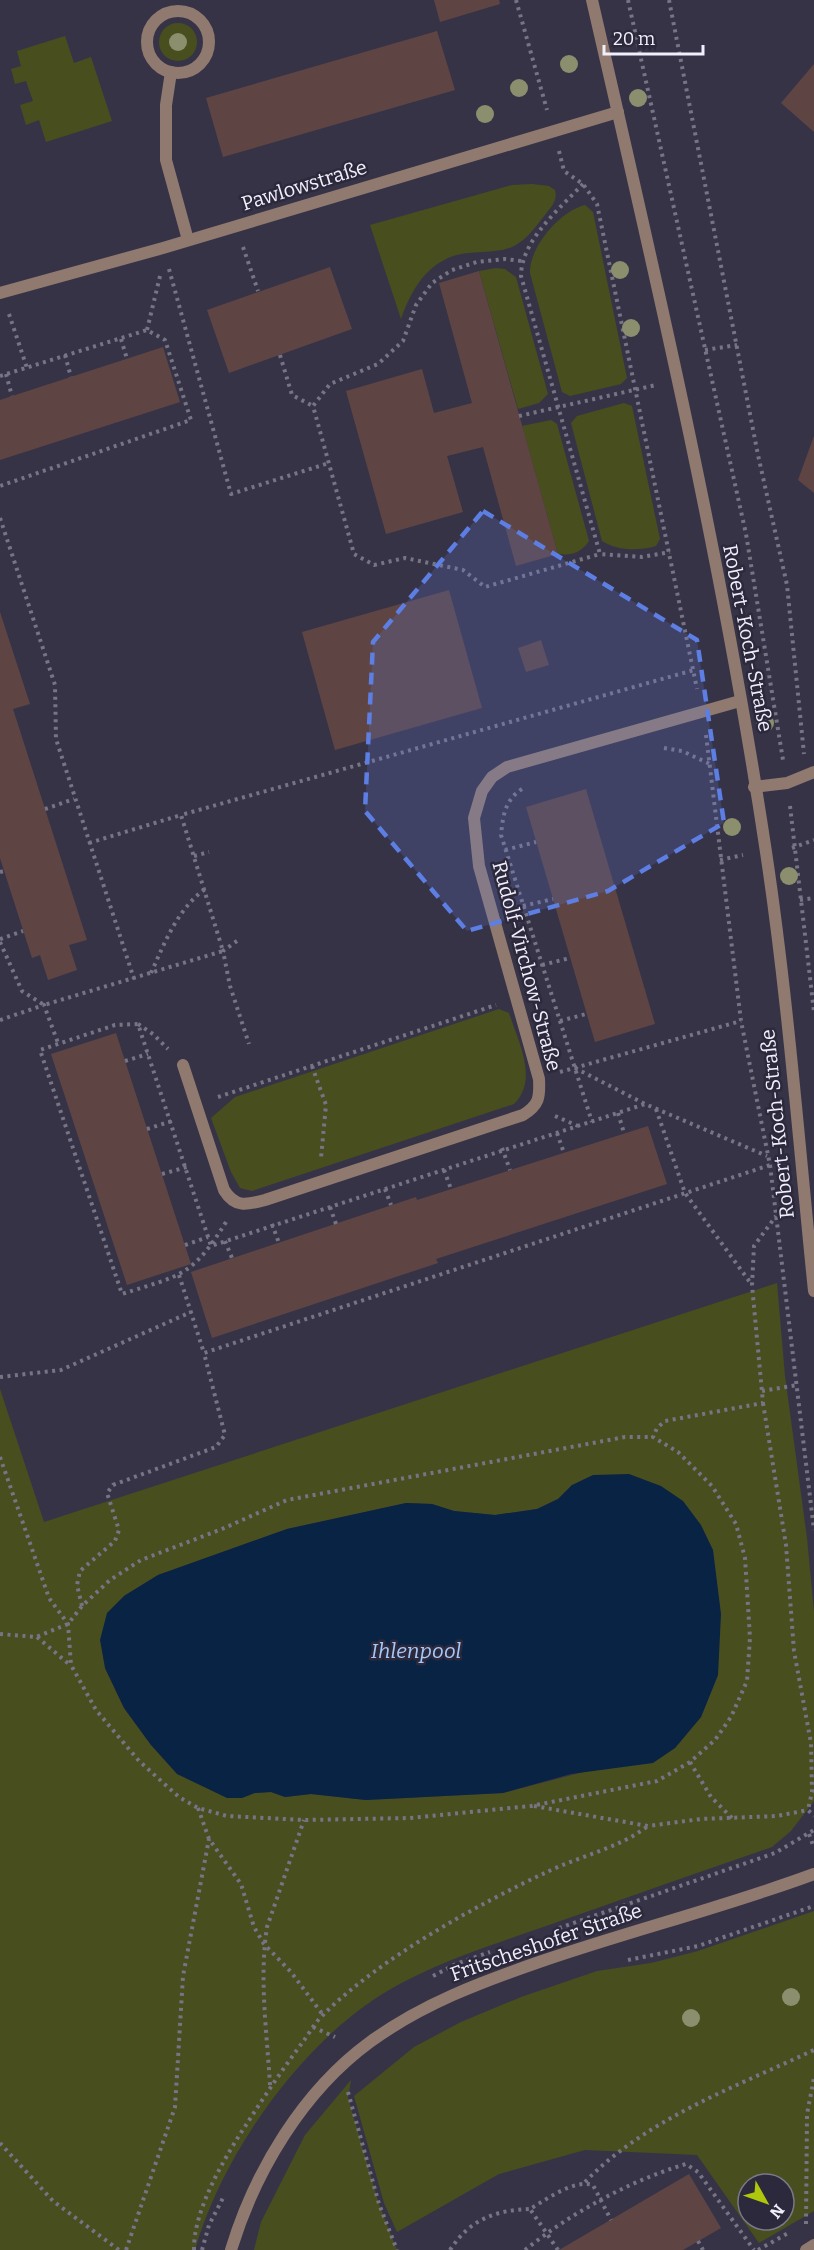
<svg xmlns="http://www.w3.org/2000/svg" width="814" height="2250" viewBox="0 0 814 2250" font-family="Bitter,serif">
  <rect width="100%" height="100%" fill="#373347"/>
  <g fill="#494e1f" fill-rule="evenodd">
    <circle cx="178" cy="42" r="19"/>
    <path d="M65,36L74,63L91,57L112,121L46,142L39,120L26,125L20,105L33,101L26,81L15,84L11,69L21,66L17,51Z"/>
    <path d="M532,184L549,186L555,190C558,201 551,207 545,215C536,226 526,241 512,247C492,255 468,249 448,258C422,270 410,294 401,319L370,225L512,185Z"/>
    <path d="M585,205L593,212L627,378L621,384L570,396L562,392L530,273C529,247 560,211 585,205Z"/>
    <path d="M496,268L505,269L516,277L548,394L539,403L518,409L479,271Z"/>
    <path d="M624,403L632,406L660,539L656,546C638,551 618,551 602,541L571,423L577,416Z"/>
    <path d="M551,420L557,424L589,541C582,552 571,556 558,554L522,426Z"/>
    <path d="M499,1009L509,1013C518,1041 539,1080 514,1104L252,1191L240,1188L231,1172L211,1118L235,1097Z"/>
    <path d="M777,1283L785,1376L807,1538L814,1612V1801L791,1831L772,1847C697,1873 623,1899 549,1925C495,1944 439,1961 389,1990C303,2040 222,2154 195,2250H0V1389L44,1522ZM572,1485L718,1675L701,1717L675,1748L503,1793L366,1800L311,1794L285,1797L271,1792L255,1793L151,1745L124,1708L105,1668L124,1596L158,1575L287,1529L406,1503L432,1504L454,1511L495,1515L537,1509L558,1499Z"/>
    <path d="M814,1911V2211L759,2243L697,2155L585,2150L499,2174L397,2232L384,2203L354,2096L414,2047L461,2022L521,1997L597,1971L651,1963L698,1951ZM748,2184H784V2220H748Z"/>
    <path d="M351,2080L348,2098L379,2204L397,2250H254L261,2222L305,2135Z"/>
  </g>
  <path fill="#092344" d="M629,1474L661,1486L683,1501L701,1525L713,1550L721,1614L718,1675L701,1717L675,1748L653,1763L571,1774L503,1793L366,1800L311,1794L285,1797L271,1792L255,1793L242,1798H227L177,1774L151,1745L124,1708L105,1668L100,1640L107,1613L124,1596L158,1575L287,1529L406,1503L432,1504L454,1511L495,1515L537,1509L558,1499L572,1485L593,1475Z"/>
  <g fill="#5e4544">
    <path d="M434,0H499L500,4L440,22Z"/>
    <path d="M437,31L455,90L223,157L206,98Z"/>
    <path d="M814,64V132L781,103Z"/>
    <path d="M330,267L352,329L229,373L207,310Z"/>
    <path d="M479,271L558,554L516,566L483,447L447,456L463,512L386,534L346,391L422,369L434,413L472,403L439,283Z"/>
    <path d="M163,347L180,402L0,460V400Z"/>
    <path d="M814,436V493L798,480Z"/>
    <path d="M449,590L482,708L335,750L302,632Z"/>
    <path d="M0,612L30,704L13,709L87,940L69,945L77,970L48,980L40,955L32,958L0,858Z"/>
    <path d="M541,640L549,665L526,672L518,648Z"/>
    <path d="M586,789L655,1024L595,1042L526,807Z"/>
    <path d="M116,1033L191,1264L127,1285L51,1054Z"/>
    <path d="M648,1126L667,1184L436,1259L438,1263L212,1338L191,1272L416,1197L417,1200Z"/>
    <path d="M689,2174L721,2228L683,2250H559Z"/>
  </g>
  <g fill="none" stroke-linecap="round" stroke-linejoin="round">
    <g stroke="#777485" stroke-width="4" stroke-dasharray="3 4.5" stroke-linecap="butt">
      <path d="M516,0L547,110"/>
      <path d="M628,0L746,534L783,760"/>
      <path d="M669,0L758,455L787,585L804,754"/>
      <path d="M559,151L564,171L583,184L597,204L697,689"/>
      <path d="M583,184C559,209 521,241 521,276L600,554L642,557L670,552"/>
      <path d="M243,247L258,291"/>
      <path d="M521,261L505,259L477,262L452,270L432,283L416,305L403,341L378,364L330,384L313,406L354,554L374,565L405,558L463,570L485,587L600,554"/>
      <path d="M169,269L231,494L329,463"/>
      <path d="M9,314L27,368"/>
      <path d="M147,330L161,272"/>
      <path d="M121,339L127,359"/>
      <path d="M705,350L737,345"/>
      <path d="M65,355L71,377"/>
      <path d="M280,355L292,395L313,406"/>
      <path d="M6,374L12,396"/>
      <path d="M0,376L147,330L165,340L191,420L0,486"/>
      <path d="M519,416L656,385"/>
      <path d="M0,518L55,685L56,739L134,979"/>
      <path d="M706,735L741,1021L770,1165L814,1530"/>
      <path d="M664,748L682,751L710,764"/>
      <path d="M522,789C505,800 503,815 501,835L592,1122"/>
      <path d="M790,806L814,1012"/>
      <path d="M45,809L74,799"/>
      <path d="M89,843L181,815"/>
      <path d="M792,848L814,840"/>
      <path d="M505,850L536,842"/>
      <path d="M194,856L209,852"/>
      <path d="M720,860L743,855"/>
      <path d="M0,872L4,871"/>
      <path d="M800,900L814,898"/>
      <path d="M523,906L553,899"/>
      <path d="M0,939L23,931"/>
      <path d="M237,941L223,951L230,986L249,1044"/>
      <path d="M0,942L22,991L44,1005L223,951L181,815L694,670"/>
      <path d="M542,965L570,958"/>
      <path d="M151,973C165,942 177,910 205,889"/>
      <path d="M0,1020L44,1005L58,1043"/>
      <path d="M560,1021L586,1014"/>
      <path d="M138,1024L153,1034L168,1049"/>
      <path d="M125,1061L148,1054"/>
      <path d="M312,1066L326,1105L321,1158"/>
      <path d="M575,1068L645,1104L767,1156"/>
      <path d="M560,1072L741,1021"/>
      <path d="M218,1097L496,1005"/>
      <path d="M656,1109L685,1193L752,1285"/>
      <path d="M618,1113L624,1133"/>
      <path d="M555,1116L578,1126"/>
      <path d="M147,1129L172,1121"/>
      <path d="M557,1133L564,1153"/>
      <path d="M502,1148L510,1170"/>
      <path d="M444,1170L451,1189"/>
      <path d="M162,1174L187,1167"/>
      <path d="M385,1189L391,1205"/>
      <path d="M330,1207L336,1224"/>
      <path d="M226,1222C192,1277 181,1275 122,1294L40,1050L115,1025L138,1024L211,1246L645,1104"/>
      <path d="M272,1224L279,1243"/>
      <path d="M225,1241L232,1258"/>
      <path d="M185,1245L208,1237"/>
      <path d="M179,1275L204,1353L770,1165"/>
      <path d="M0,1377L61,1370L191,1312"/>
      <path d="M762,1391L797,1385"/>
      <path d="M763,1403L786,1545L794,1651L811,1743L812,1792L808,1810"/>
      <path d="M0,1457L49,1598L68,1624L71,1665L96,1710L139,1761L179,1797L198,1808L227,1816L304,1820L410,1818L531,1806L657,1781L690,1762L715,1740L731,1717L747,1681L750,1638L745,1558L736,1524L712,1486L678,1452L653,1437L657,1428L665,1421L763,1403L752,1285L754,1246L776,1216"/>
      <path d="M82,1606L77,1585L80,1571L115,1541L119,1530L107,1493L113,1485L216,1447L225,1435L204,1353"/>
      <path d="M0,1634L36,1637L68,1624L82,1606L110,1580L141,1560L222,1529L287,1500L625,1437H653"/>
      <path d="M37,1637L70,1665"/>
      <path d="M690,1762L711,1797L732,1818"/>
      <path d="M534,1806L648,1826L701,1819L777,1816L808,1810L814,1816"/>
      <path d="M198,1808L209,1839L241,1884L254,1927L264,1944L291,1972L323,2015"/>
      <path d="M809,1834L814,1848"/>
      <path d="M559,1928L775,1853L814,1830"/>
      <path d="M628,1960L698,1946L814,1906"/>
      <path d="M433,1976L456,1964L490,1952"/>
      <path d="M313,2027L335,2037"/>
      <path d="M270,2085C267,2033 259,1979 267,1927L304,1820"/>
      <path d="M348,2092L379,2204L397,2250"/>
      <path d="M0,2143L53,2201L119,2250"/>
      <path d="M585,2182C646,2119 735,2087 814,2050"/>
      <path d="M806,2224L807,2114L814,2078"/>
      <path d="M698,2241L703,2250"/>
      <path d="M126,2250L175,2107L183,1976L209,1839"/>
      <path d="M194,2250C193,2210 226,2155 248,2122C265,2095 283,2069 302,2043C309,2034 315,2022 324,2014C379,1959 478,1904 549,1871C583,1855 619,1848 648,1826"/>
      <path d="M202,2250L209,2225L223,2198"/>
      <path d="M450,2250C470,2219 496,2210 530,2209"/>
      <path d="M525,2250C571,2213 629,2181 686,2164L698,2172L754,2250"/>
      <path d="M558,2250L530,2209C547,2199 574,2179 593,2185L611,2220"/>
      <path d="M758,2250L790,2232"/>
    </g>
    <g stroke="#907a70" stroke-width="12">
      <circle cx="178" cy="42" r="31"/>
      <path d="M171,72L166,105V160L188,240"/>
      <path d="M754,787L787,783L814,772"/>
    </g>
    <g stroke="#907a70" stroke-width="12">
      <path d="M592,0C657,282 723,565 766,852C788,998 799,1145 814,1291"/>
      <path d="M0,293L163,248L618,112"/>
      <path d="M183,1065L224,1190C235,1208 247,1205 265,1200L523,1115C539,1105 540,1098 539,1079L479,866L474,818L482,791L492,777L507,767L740,701"/>
      <path d="M231,2250C255,2171 303,2091 370,2042C422,2004 481,1982 542,1961C632,1930 725,1907 814,1874"/>
      <path d="M806,2250L814,2245"/>
    </g>
  </g>
  <g fill="#8b8f6d">
    <circle cx="178" cy="42" r="9"/>
    <circle cx="569" cy="64" r="9"/>
    <circle cx="519" cy="88" r="9"/>
    <circle cx="638" cy="98" r="9"/>
    <circle cx="485" cy="114" r="9"/>
    <circle cx="620" cy="270" r="9"/>
    <circle cx="631" cy="328" r="9"/>
    <circle cx="765" cy="723" r="9"/>
    <circle cx="732" cy="827" r="9"/>
    <circle cx="789" cy="876" r="9"/>
    <circle cx="791" cy="1997" r="9"/>
    <circle cx="691" cy="2018" r="9"/>
  </g>
  <path fill="#5d7ee3" fill-opacity="0.2" stroke="#5d7ee3" stroke-width="4.5" stroke-dasharray="12 8" stroke-linejoin="round" d="M483,511L697,640L724,823L608,891L467,931L365,811L373,642Z"/>
  <g text-anchor="middle" stroke-width="5" stroke-linejoin="round" paint-order="stroke">
    <g font-size="20" fill="#f1effc" stroke="#2d293c">
      <text transform="translate(304 185) rotate(-17)" y="7">Pawlowstraße</text>
      <text transform="translate(748 638) rotate(79)" y="7">Robert-Koch-Straße</text>
      <text transform="translate(527 966) rotate(75)" y="7">Rudolf-Virchow-Straße</text>
      <text transform="translate(777 1124) rotate(-96)" y="7">Robert-Koch-Straße</text>
      <text transform="translate(546 1942) rotate(-19)" y="7">Fritscheshofer Straße</text>
    </g>
    <g font-size="21" font-style="italic" fill="#a4c8fa" stroke="#2d293c">
      <text x="416" y="1658">Ihlenpool</text>
    </g>
  </g>
  <g transform="translate(766 2202) rotate(130)"><circle r="28" fill="#2d293c" stroke="#7b7889" stroke-width="1.5"/>
  <path d="M0-4.5L10 22L0 15L-10 22Z" fill="#aec60c"/>
  <text y="-9" font-size="16" font-weight="bold" text-anchor="middle" fill="#f1effc">N</text>
  </g>
  <path d="M604 45v9h99v-9" fill="none" stroke="#f1effc" stroke-width="3"/>
  <text x="613" y="45" font-size="18" fill="#f1effc" stroke="#2d293c" stroke-width="4.5" paint-order="stroke">20 m</text>
</svg>
